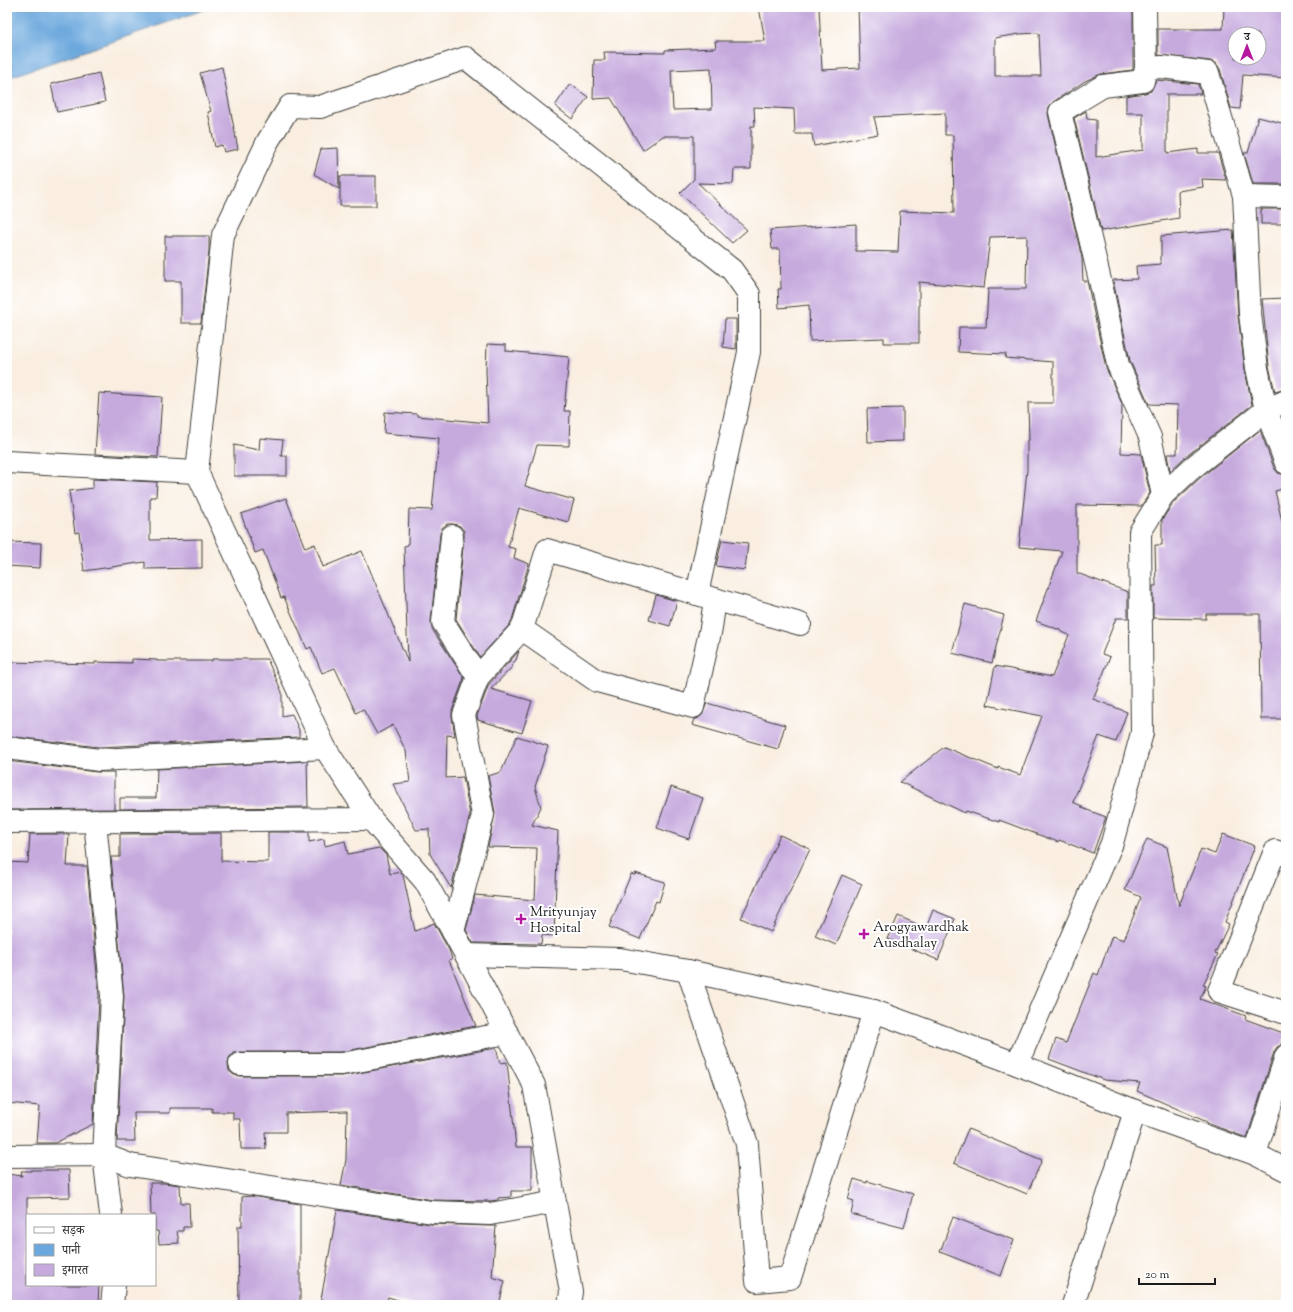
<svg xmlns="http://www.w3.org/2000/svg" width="1293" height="1312" viewBox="0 0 1293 1312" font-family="'Sorts Mill Goudy','Noto Serif Devanagari',serif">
  <rect width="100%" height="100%" fill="#fff"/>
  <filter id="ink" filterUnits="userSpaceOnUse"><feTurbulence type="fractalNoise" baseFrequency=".025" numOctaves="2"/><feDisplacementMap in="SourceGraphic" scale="8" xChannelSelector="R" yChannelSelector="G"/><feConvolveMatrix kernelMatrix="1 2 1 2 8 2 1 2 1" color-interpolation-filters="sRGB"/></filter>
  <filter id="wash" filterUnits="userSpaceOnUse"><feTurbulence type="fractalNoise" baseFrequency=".012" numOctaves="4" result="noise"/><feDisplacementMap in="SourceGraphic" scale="16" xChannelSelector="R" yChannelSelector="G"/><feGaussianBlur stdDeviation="0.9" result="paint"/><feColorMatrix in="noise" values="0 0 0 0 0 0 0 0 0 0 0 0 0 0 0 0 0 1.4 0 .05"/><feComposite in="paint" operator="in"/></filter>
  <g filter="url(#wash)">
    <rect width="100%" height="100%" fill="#f9eee0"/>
    <path fill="#6ca8dd" stroke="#44627c" d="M7,7H212L7,78Z"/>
    <g id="blocks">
      <g fill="#c6aade" fill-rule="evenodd">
        <path d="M759,7H819L822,70L860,68L858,7H996L997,11L1035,7H1133V70L1101,74L1085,81L1053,102L1049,107L1048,114L1082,258L1083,281H1087L1106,368L1122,404L1121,453L1141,454L1150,493L1141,506L1077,505V573L1128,592V618H1116L1102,654L1110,657L1093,699L1127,712L1116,742L1099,736L1073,802L1082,806V808L1106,817L1093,853L1059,840L1058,842L999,820V822L966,811L965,813L900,782L944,747L998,769V767L1020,775L1042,716L987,705L995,666L1052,677L1069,635L1060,631V630L1036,621L1062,551L1019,547L1027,470V440H1029L1028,403H1053V362L1005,358L1006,354L958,352L959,327H986L988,289H1026L1027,236L990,237L984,288L919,282V343H884V338L810,341L809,305L779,308L778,289H781L780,249H772L770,230L856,224V251L898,252L900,211L954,213L953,135H945V113L874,117L878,134L814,146L812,134H795L794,109L754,107L755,126H751V169H734L733,184L698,183L747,230L732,243L680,193L694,179V136H663L643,150L611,98L593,99L594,60H605L604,52L665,53V50L716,48L715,41H765ZM1039,33L1041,76H995V38L1019,34ZM711,68L712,109L673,110L671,70Z"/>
        <path d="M1224,7H1286V78L1243,75L1240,109L1231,108L1220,69L1216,63L1210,61L1158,55V29H1223ZM1235,34H1259V58H1235Z"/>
        <path d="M222,67L238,149L224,152L222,145L215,147L208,112L211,111L200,73Z"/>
        <path d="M99,73L105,102L57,112L51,84Z"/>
        <path d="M1156,80L1198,84L1201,94H1167V153L1198,149V153H1218L1226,180L1202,179L1203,187L1178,191L1179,218L1101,231L1074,118L1086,111L1087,119L1096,120V157L1143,150V113H1126V96L1145,93L1151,91Z"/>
        <path d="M570,84L588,97L572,119L555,106Z"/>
        <path d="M1258,117L1286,124V184H1253L1244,153H1248Z"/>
        <path d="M338,148L339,189L314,174L321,149Z"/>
        <rect x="340" y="176" width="36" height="30"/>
        <rect x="1261" y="209" width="22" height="15"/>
        <path d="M1233,230L1238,316L1245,370L1252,405L1184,458L1170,471L1167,454H1177L1178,405L1149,404L1130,361L1113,280L1137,279L1136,266L1161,264V236Z"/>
        <path d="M165,236H209V251L201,323H181V281H165Z"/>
        <path d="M1286,298V389L1275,392L1269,366L1262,299Z"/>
        <path d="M725,319H736V349L723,347Z"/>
        <path d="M487,344L506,345V351L569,357L564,411H570L569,446L537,445L525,486L574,500L568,522L519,508L508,547L516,549L514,558L529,564L511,623L480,657L456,619L464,537V531L460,526L453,524H447L442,528L440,534L431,621L432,629L464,678L452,711V717L455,736L447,735L446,778L463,777L470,815L451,888L430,854L429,829L416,830L393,784L410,782L406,751L393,725L377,734L363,709L356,713L335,668L322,673L311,647L307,649L284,597L281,598L263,550L255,553L241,514L286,498L305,548L315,544L323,567L362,551L408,662L404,546L408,545L409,509L432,510L439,438L384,433L385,412L417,414V416L488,423L486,370Z"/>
        <path d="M99,393L162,397L158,457L95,454Z"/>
        <path d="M903,408V441L868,442L867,409Z"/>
        <path d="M1260,430L1274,468L1278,473L1286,475V488L1275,491L1286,539V719H1261L1260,614H1206V619L1153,618V586H1156L1155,545H1162V520L1173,503L1200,478Z"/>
        <path d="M260,438L283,440L281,456H287V476H234V445L259,450Z"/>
        <path d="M93,479L157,482L156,497H150V540L202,539V568L145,569V562L84,571L79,532L75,533L69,491L93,488Z"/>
        <path d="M722,540L748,543L745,570L716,566Z"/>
        <path d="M7,542L41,543L40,568L7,566Z"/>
        <path d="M656,595L677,601L670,626L649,620Z"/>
        <path d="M965,604L1004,615L992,663L952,653Z"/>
        <path d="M519,651L516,660L511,665L513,666L491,689L532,701L522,733L478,720L477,716L489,684Z"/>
        <path d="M132,659L157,660V661H212V659H267L282,692V716L292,714L299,730V737L99,747L7,736V662L95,664V662L132,663Z"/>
        <path d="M707,703L785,725L778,749L692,725L694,719H697L702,715Z"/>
        <path d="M517,736L548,746L535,787L541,807L532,825L558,831L554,936L542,935L541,944L473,943L466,930L475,895L535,900L537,848L488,847L495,813L488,776L501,772Z"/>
        <path d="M7,761L97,772H114V809L7,810Z"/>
        <path d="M307,761L308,807L120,809V798H156L157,769Z"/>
        <path d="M671,787L703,798L689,839L657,828Z"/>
        <path d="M268,832H309V842L324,839L325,846L345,841L348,854L379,848L386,855L390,874L401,872L403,875L415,931L434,923L449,950L452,959L449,960L476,1026L341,1052H240L233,1053L229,1058L228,1064L229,1071L234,1075L240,1076H342L496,1048L500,1063L507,1062L516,1147H532V1191H511V1197L498,1198V1200L489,1201L433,1200L341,1185L346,1160L347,1111L286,1113V1132H265L266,1149H241L240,1119H233V1112H212V1108H170V1113H134L135,1141H117L124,997L111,857H120V834L221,833V861L268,862Z"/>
        <path d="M30,834H69L67,866H87L99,996L93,1124L55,1143H37L40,1106L7,1103V862L28,863Z"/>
        <path d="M1223,834L1255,846L1225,922L1229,924L1215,953L1218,954L1203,985L1206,986L1200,999L1246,1016L1245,1019L1286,1034L1282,1045L1277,1047L1274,1052L1247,1138L1207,1123V1122L1137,1091L1140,1083L1104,1080L1049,1059L1056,1039L1066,1043L1094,973L1098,975L1112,936L1124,940L1141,897L1125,890L1147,839L1167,847L1179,906L1201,849L1215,854Z"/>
        <path d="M780,835L810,849L771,932L741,918Z"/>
        <path d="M635,873L665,882L659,902L656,901L640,939L609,927L631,874L635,875Z"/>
        <path d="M842,875L862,884L836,945L815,936Z"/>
        <path d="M933,910L955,919L938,960L888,939L898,916L926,928Z"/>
        <path d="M968,1129L1042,1160L1027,1194L954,1163Z"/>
        <path d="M31,1170H69L70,1197L27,1198V1285H99L98,1305H7V1174L22,1176L21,1171H31Z"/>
        <path d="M854,1179L867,1183V1181L913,1194L904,1228L851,1214L854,1201L848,1199Z"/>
        <path d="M150,1183H164L180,1185L181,1203H189L190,1227H183V1231H177L179,1243L159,1244L158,1231H155V1215H151Z"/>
        <path d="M251,1196L300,1204V1302L293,1301L292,1305H239L238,1226H242V1197Z"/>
        <path d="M337,1210L431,1224L490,1226H496L492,1277L505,1281L499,1305H415L388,1297L385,1305H320Z"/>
        <path d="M953,1217L1014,1240L1001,1276L940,1252Z"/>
      </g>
    </g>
  </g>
  <g filter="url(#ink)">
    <use href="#blocks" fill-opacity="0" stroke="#3d3c39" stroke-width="1"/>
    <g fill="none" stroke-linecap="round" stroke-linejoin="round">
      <g stroke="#3d3c39" stroke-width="24">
        <g id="minor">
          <path d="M1145,7L1146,68"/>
          <path d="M1244,196L1286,197"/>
          <path d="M7,462L197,472"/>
          <path d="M1163,495L1192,468L1266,410L1286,401"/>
          <path d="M452,536L443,622L478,677L464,715L483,815L453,932"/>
          <path d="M522,629L597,681L693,707L711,628L715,599"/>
          <path d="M478,677L522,629L547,550L800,624"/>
          <path d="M7,748L99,760L325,748"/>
          <path d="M95,821L112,996L104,1155L111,1215"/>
          <path d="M7,822L371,819"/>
          <path d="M1286,855L1275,851L1219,991L1286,1013"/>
          <path d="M466,955L620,959L688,971L874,1011L1017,1064L1135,1111L1255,1154L1286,1170"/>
          <path d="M688,971L747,1144L757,1281L790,1278L874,1011"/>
          <path d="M240,1064H342L507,1033"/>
          <path d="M1017,1064L1112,843L1142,733L1140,532L1163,495L1150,437L1118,365L1103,293L1060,112L1103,86L1143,81L1146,68L1162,67L1208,73L1244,196L1250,314L1257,368L1266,410L1286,463"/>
          <path d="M1255,1154L1286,1056"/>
          <path d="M7,1156L104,1155L130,1165L432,1212L490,1214L555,1202"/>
          <path d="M112,1305L114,1285"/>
          <path d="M569,1305L571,1292L534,1085L466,955L425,881L371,819L325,748L197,472L223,235L268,141L290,106L320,107L466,58L732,270L749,294V352L697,594"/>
          <path d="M1073,1305L1135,1111"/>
        </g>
      </g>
      <use href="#minor" stroke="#fff" stroke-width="22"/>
    </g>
  </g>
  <g fill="#b5179e" stroke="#fff" stroke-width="1.5">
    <path d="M519 913h4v4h4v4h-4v4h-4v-4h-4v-4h4z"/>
    <path d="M862 928h4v4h4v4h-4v4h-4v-4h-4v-4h4z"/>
  </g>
  <g text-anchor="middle" stroke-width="4" stroke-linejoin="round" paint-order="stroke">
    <g font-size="14" fill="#1c1c1c" stroke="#fff" text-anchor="start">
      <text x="530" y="916">Mrityunjay<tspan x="530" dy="16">Hospital</tspan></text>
      <text x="873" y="931">Arogyawardhak<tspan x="873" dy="16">Ausdhalay</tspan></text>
    </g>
  </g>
  <rect width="1293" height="1312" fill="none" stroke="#fff" stroke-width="24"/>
  <rect x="26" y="1214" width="130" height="72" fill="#ffffff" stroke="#a4a4a4"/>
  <rect x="34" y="1227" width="20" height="6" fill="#ffffff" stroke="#a4a4a4"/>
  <text x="62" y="1234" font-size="12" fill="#1c1c1c">सड़क</text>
  <rect x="34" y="1244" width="20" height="12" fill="#6ca8dd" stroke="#a4a4a4"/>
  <text x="62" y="1254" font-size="12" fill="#1c1c1c">पानी</text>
  <rect x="34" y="1264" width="20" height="12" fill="#c6aade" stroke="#a4a4a4"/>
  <text x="62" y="1274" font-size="12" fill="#1c1c1c">इमारत</text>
  <g transform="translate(1247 46)"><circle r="19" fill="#ffffff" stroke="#a4a4a4"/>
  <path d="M0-3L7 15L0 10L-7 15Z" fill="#b5179e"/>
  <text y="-6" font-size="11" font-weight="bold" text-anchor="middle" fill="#1c1c1c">उ</text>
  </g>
  <path d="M1139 1278v6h76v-6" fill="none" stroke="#1c1c1c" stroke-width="2"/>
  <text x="1145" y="1278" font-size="12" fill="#1c1c1c" stroke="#ffffff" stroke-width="3" paint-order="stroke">20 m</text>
</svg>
